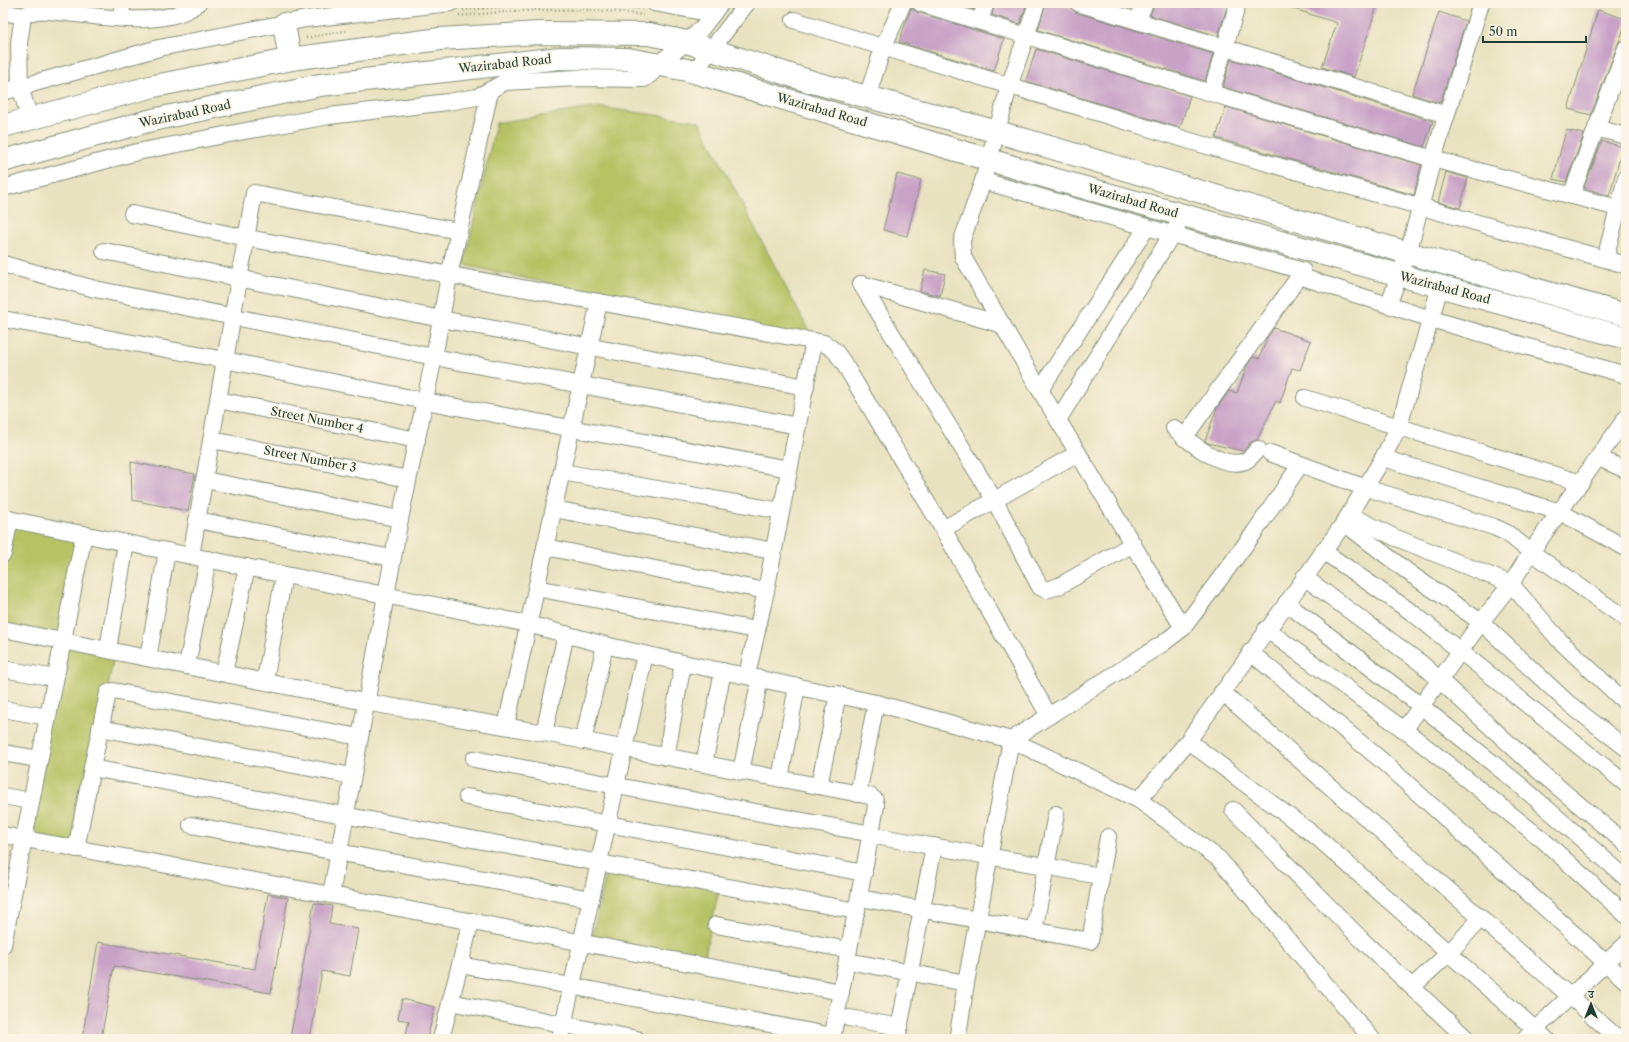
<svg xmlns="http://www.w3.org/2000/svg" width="1629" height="1042" viewBox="0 0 1629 1042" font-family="'Libre Caslon Text','Noto Serif Devanagari',serif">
  <rect width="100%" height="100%" fill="#fcf5e5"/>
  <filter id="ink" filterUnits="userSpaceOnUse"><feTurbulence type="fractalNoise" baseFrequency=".025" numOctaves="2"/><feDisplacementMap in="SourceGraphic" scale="8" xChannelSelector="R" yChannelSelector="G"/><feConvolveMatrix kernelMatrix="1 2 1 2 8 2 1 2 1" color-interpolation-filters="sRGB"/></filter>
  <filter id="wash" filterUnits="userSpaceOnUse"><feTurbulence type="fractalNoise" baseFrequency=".012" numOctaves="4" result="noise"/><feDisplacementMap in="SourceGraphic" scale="16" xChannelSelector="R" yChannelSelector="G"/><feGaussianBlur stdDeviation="0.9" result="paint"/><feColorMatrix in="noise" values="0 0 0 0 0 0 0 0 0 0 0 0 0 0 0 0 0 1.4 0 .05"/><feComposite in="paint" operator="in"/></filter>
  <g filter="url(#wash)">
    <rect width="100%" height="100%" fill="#e9e2c0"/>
    <g fill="#b6c365" stroke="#6a804c">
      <path d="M598,107L699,121L814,341L464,265L496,123Z"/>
      <path d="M10,519L84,534L63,640L115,651L76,849L24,839L63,641L3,629V554Z"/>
      <path d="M607,869L719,890L702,969L590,947Z"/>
    </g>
    <g id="blocks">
      <g fill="#c8a1c7">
        <path d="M952,3H976L974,10Z"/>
        <path d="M995,3H1027L1020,24L992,15Z"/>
        <path d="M1046,3H1058L1070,7L1075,12L1213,54L1205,81L1038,30Z"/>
        <path d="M1154,3H1228L1218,36L1150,15Z"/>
        <path d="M1282,3H1378L1354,77L1322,67L1337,23L1282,5Z"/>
        <path d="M911,8L917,12L1004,39L994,71L899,42Z"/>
        <path d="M1598,10L1626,19V23L1591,115L1568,109Z"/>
        <path d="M1439,12L1466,21L1440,103L1412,94Z"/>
        <path d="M1036,49L1190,96L1180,128L1026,81Z"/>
        <path d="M1231,59L1433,121L1424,147L1223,87Z"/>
        <path d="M1226,107L1421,165L1414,195L1216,138Z"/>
        <path d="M1566,130L1584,134L1566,182L1553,179Z"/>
        <path d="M1602,141L1623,147L1609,196L1584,188Z"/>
        <path d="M1446,172L1468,178L1460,208L1438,202Z"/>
        <path d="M897,174L921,180L907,236L883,230Z"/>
        <path d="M925,270L945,274L940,296L920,291Z"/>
        <path d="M1274,328L1311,341L1300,370L1292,368L1280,403L1276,401L1257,440L1251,442L1243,451L1208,443L1205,441L1217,408L1229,391L1237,393L1247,366L1253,357L1259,359L1267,338Z"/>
        <path d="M131,462L195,474L188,511L132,500Z"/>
        <path d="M268,894L288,898L271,993L114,966L101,1039H82L98,942L255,969Z"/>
        <path d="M314,903L332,906L329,924L358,929L350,976L322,971L310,1039H290Z"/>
        <path d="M402,999L435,1007L427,1039H405L409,1021L398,1019Z"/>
      </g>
    </g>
  </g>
  <g filter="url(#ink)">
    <use href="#blocks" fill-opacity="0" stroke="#84907a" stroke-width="1"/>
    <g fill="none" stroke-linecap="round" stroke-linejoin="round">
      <g stroke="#84907a" stroke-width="18">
        <g id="minor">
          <path d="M654,3L713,14"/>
          <path d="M920,3L1211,93L1433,159L1618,208"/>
          <path d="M1037,3L1009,87L983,181L962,240L963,257L1040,390L1183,628"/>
          <path d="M1078,3L1447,115"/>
          <path d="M3,12L23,16"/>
          <path d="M120,18L123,3"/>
          <path d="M794,20L1197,143L1626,265"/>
          <path d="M980,21L986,3"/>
          <path d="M1137,21L1145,3"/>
          <path d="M694,72L747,3"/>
          <path d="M505,82L577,78L644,79L652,73L659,63L687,42L702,28L721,3"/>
          <path d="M3,92L159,48L306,19L451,3"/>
          <path d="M1211,93L1238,3"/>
          <path d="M867,97L883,48L903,3"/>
          <path d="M30,119L20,87L19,43L23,16C37,7 51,12 67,13C103,17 168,29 198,3"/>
          <path d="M1596,128L1626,136"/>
          <path d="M983,181L1303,271L1184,438"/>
          <path d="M3,188L137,152L245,131L329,116L448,102L477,97L505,82L514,63"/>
          <path d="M1571,196L1626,48"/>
          <path d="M132,214L247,238L824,343L835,351L843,362L943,529L1049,716"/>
          <path d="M104,251L441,319L806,387"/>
          <path d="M1605,259L1626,178"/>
          <path d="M3,264L95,289L434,357L798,426"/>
          <path d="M1299,276L1431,319L1626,375"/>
          <path d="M861,284L995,501L1040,587L1046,590L1059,586L1133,544"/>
          <path d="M861,284L1003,325"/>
          <path d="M1388,305L1408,253L1433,159L1481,3"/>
          <path d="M3,319L225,360L425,401L789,469"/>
          <path d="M1040,390L1147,227"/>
          <path d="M1305,398L1581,483"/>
          <path d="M218,400L417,440"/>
          <path d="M1058,420L1177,226"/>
          <path d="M1174,428C1189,442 1225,472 1247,460C1251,458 1255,452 1258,449"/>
          <path d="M212,440L408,479"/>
          <path d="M1270,453L1366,488L1494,527L1507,533L1531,552L1626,619"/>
          <path d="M1383,458L1560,512L1626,548"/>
          <path d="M1599,458L1626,470"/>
          <path d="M562,472L781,511"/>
          <path d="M205,480L400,519"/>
          <path d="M554,509L773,551"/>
          <path d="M1350,515L1394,537L1511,584L1560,641L1626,703"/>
          <path d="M3,518L528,624L605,645L683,663L876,703L1011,740L1139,800L1219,859L1372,1039"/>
          <path d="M197,520L392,558"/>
          <path d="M1344,523L1412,575L1481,622L1568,703L1626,748"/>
          <path d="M943,529L1078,453"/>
          <path d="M545,547L766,591"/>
          <path d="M1323,551L1414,614L1626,784"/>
          <path d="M3,554L10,519"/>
          <path d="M191,556L254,193L459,231"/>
          <path d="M1304,577L1422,664L1540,772L1626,844"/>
          <path d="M536,588L756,630"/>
          <path d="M1286,603L1421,706L1520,785L1626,878"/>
          <path d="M3,629L365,702L544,733L870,796L875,800L876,806L832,1039"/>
          <path d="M1266,629L1411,735L1543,840L1626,915"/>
          <path d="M108,649L126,543"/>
          <path d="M1250,652L1380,759L1626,981"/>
          <path d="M148,658L167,551"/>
          <path d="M187,665L208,559"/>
          <path d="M3,669L55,678"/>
          <path d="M224,673L247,567"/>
          <path d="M747,675L766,591L814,341"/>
          <path d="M265,681L284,575"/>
          <path d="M1222,692L1619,1039"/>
          <path d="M3,709L48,717"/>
          <path d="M506,726L599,302"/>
          <path d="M100,728L352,776"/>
          <path d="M1404,730L1481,622L1511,584L1531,552L1626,418"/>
          <path d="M544,733L566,634"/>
          <path d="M583,741L605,645"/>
          <path d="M1188,741L1318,838L1546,1039"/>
          <path d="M3,753L39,759"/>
          <path d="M666,757L683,663"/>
          <path d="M474,759L872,834"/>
          <path d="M704,764L723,671"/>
          <path d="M92,768L108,693L113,691L359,737"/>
          <path d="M741,772L760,678"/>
          <path d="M780,779L797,686"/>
          <path d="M819,786L838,694"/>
          <path d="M858,794L876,703"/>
          <path d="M3,796L31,801"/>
          <path d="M467,797L864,873"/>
          <path d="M1139,800L1188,741L1344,523L1383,458L1399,426L1440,287"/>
          <path d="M1233,810L1361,939L1467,1039"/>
          <path d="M191,825L591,899"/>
          <path d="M3,835L331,895L841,992"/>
          <path d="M881,837L1100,876"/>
          <path d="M76,849L92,768C347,814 602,865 857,911"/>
          <path d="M331,895L400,519L434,357L449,276L490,91"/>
          <path d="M860,898L1090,941L1108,837"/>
          <path d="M716,925L849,950"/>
          <path d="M1034,931L1056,814"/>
          <path d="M3,945L84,534"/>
          <path d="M858,963L966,983"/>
          <path d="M460,965L833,1036"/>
          <path d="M1412,987L1449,953L1481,918"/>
          <path d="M450,1002L637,1039"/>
          <path d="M849,1018L900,1027"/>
          <path d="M958,1035L966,983L1011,740L1162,644L1183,628L1254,533L1300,465"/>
          <path d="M441,1039L471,921"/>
          <path d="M560,1039L645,654"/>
          <path d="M897,1039L934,846"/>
          <path d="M1525,1039L1626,944"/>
        </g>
      </g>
      <g stroke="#84907a" stroke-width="24">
        <g id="highway">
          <path d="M284,24L290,59"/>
          <path d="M3,126L154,86L298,58L440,39L539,33L649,34L687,42L812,82L998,132L1408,253L1626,315"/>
          <path d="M3,161L152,120L320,85L560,58L628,59L687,70L1057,180L1626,338"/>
        </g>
      </g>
      <g stroke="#84907a" stroke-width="2.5" stroke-dasharray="1 3" stroke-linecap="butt">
        <path d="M590,3L642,9"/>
        <path d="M463,10L552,3"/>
        <path d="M459,16C519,10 583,6 643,15"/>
        <path d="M306,38L349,30"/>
      </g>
      <use href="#minor" stroke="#fff" stroke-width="16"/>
      <use href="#highway" stroke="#fff" stroke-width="22"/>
    </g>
  </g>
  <g text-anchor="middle" stroke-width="3.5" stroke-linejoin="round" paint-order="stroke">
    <g font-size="12" fill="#1f3d34" stroke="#fcf5e5">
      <text transform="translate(505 64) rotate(-6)" y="4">Wazirabad Road</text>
      <text transform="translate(822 110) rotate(16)" y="4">Wazirabad Road</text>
      <text transform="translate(185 114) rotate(-12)" y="4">Wazirabad Road</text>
      <text transform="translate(1133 201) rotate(16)" y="4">Wazirabad Road</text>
      <text transform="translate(1445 288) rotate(15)" y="4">Wazirabad Road</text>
      <text transform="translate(317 420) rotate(11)" y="4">Street Number 4</text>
      <text transform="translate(310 459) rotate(11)" y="4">Street Number 3</text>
    </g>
  </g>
  <rect width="1629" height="1042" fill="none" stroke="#fcf5e5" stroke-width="16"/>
  <g transform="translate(1591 1004)" stroke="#fcf5e5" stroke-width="3" paint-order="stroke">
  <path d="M0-3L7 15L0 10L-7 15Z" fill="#1f3d34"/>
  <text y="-6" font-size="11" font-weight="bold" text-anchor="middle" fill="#1f3d34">उ</text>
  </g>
  <path d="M1483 36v6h103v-6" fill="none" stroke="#1f3d34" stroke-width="2"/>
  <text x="1489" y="36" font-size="12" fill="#1f3d34" stroke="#fcf5e5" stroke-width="3" paint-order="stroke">50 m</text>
</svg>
